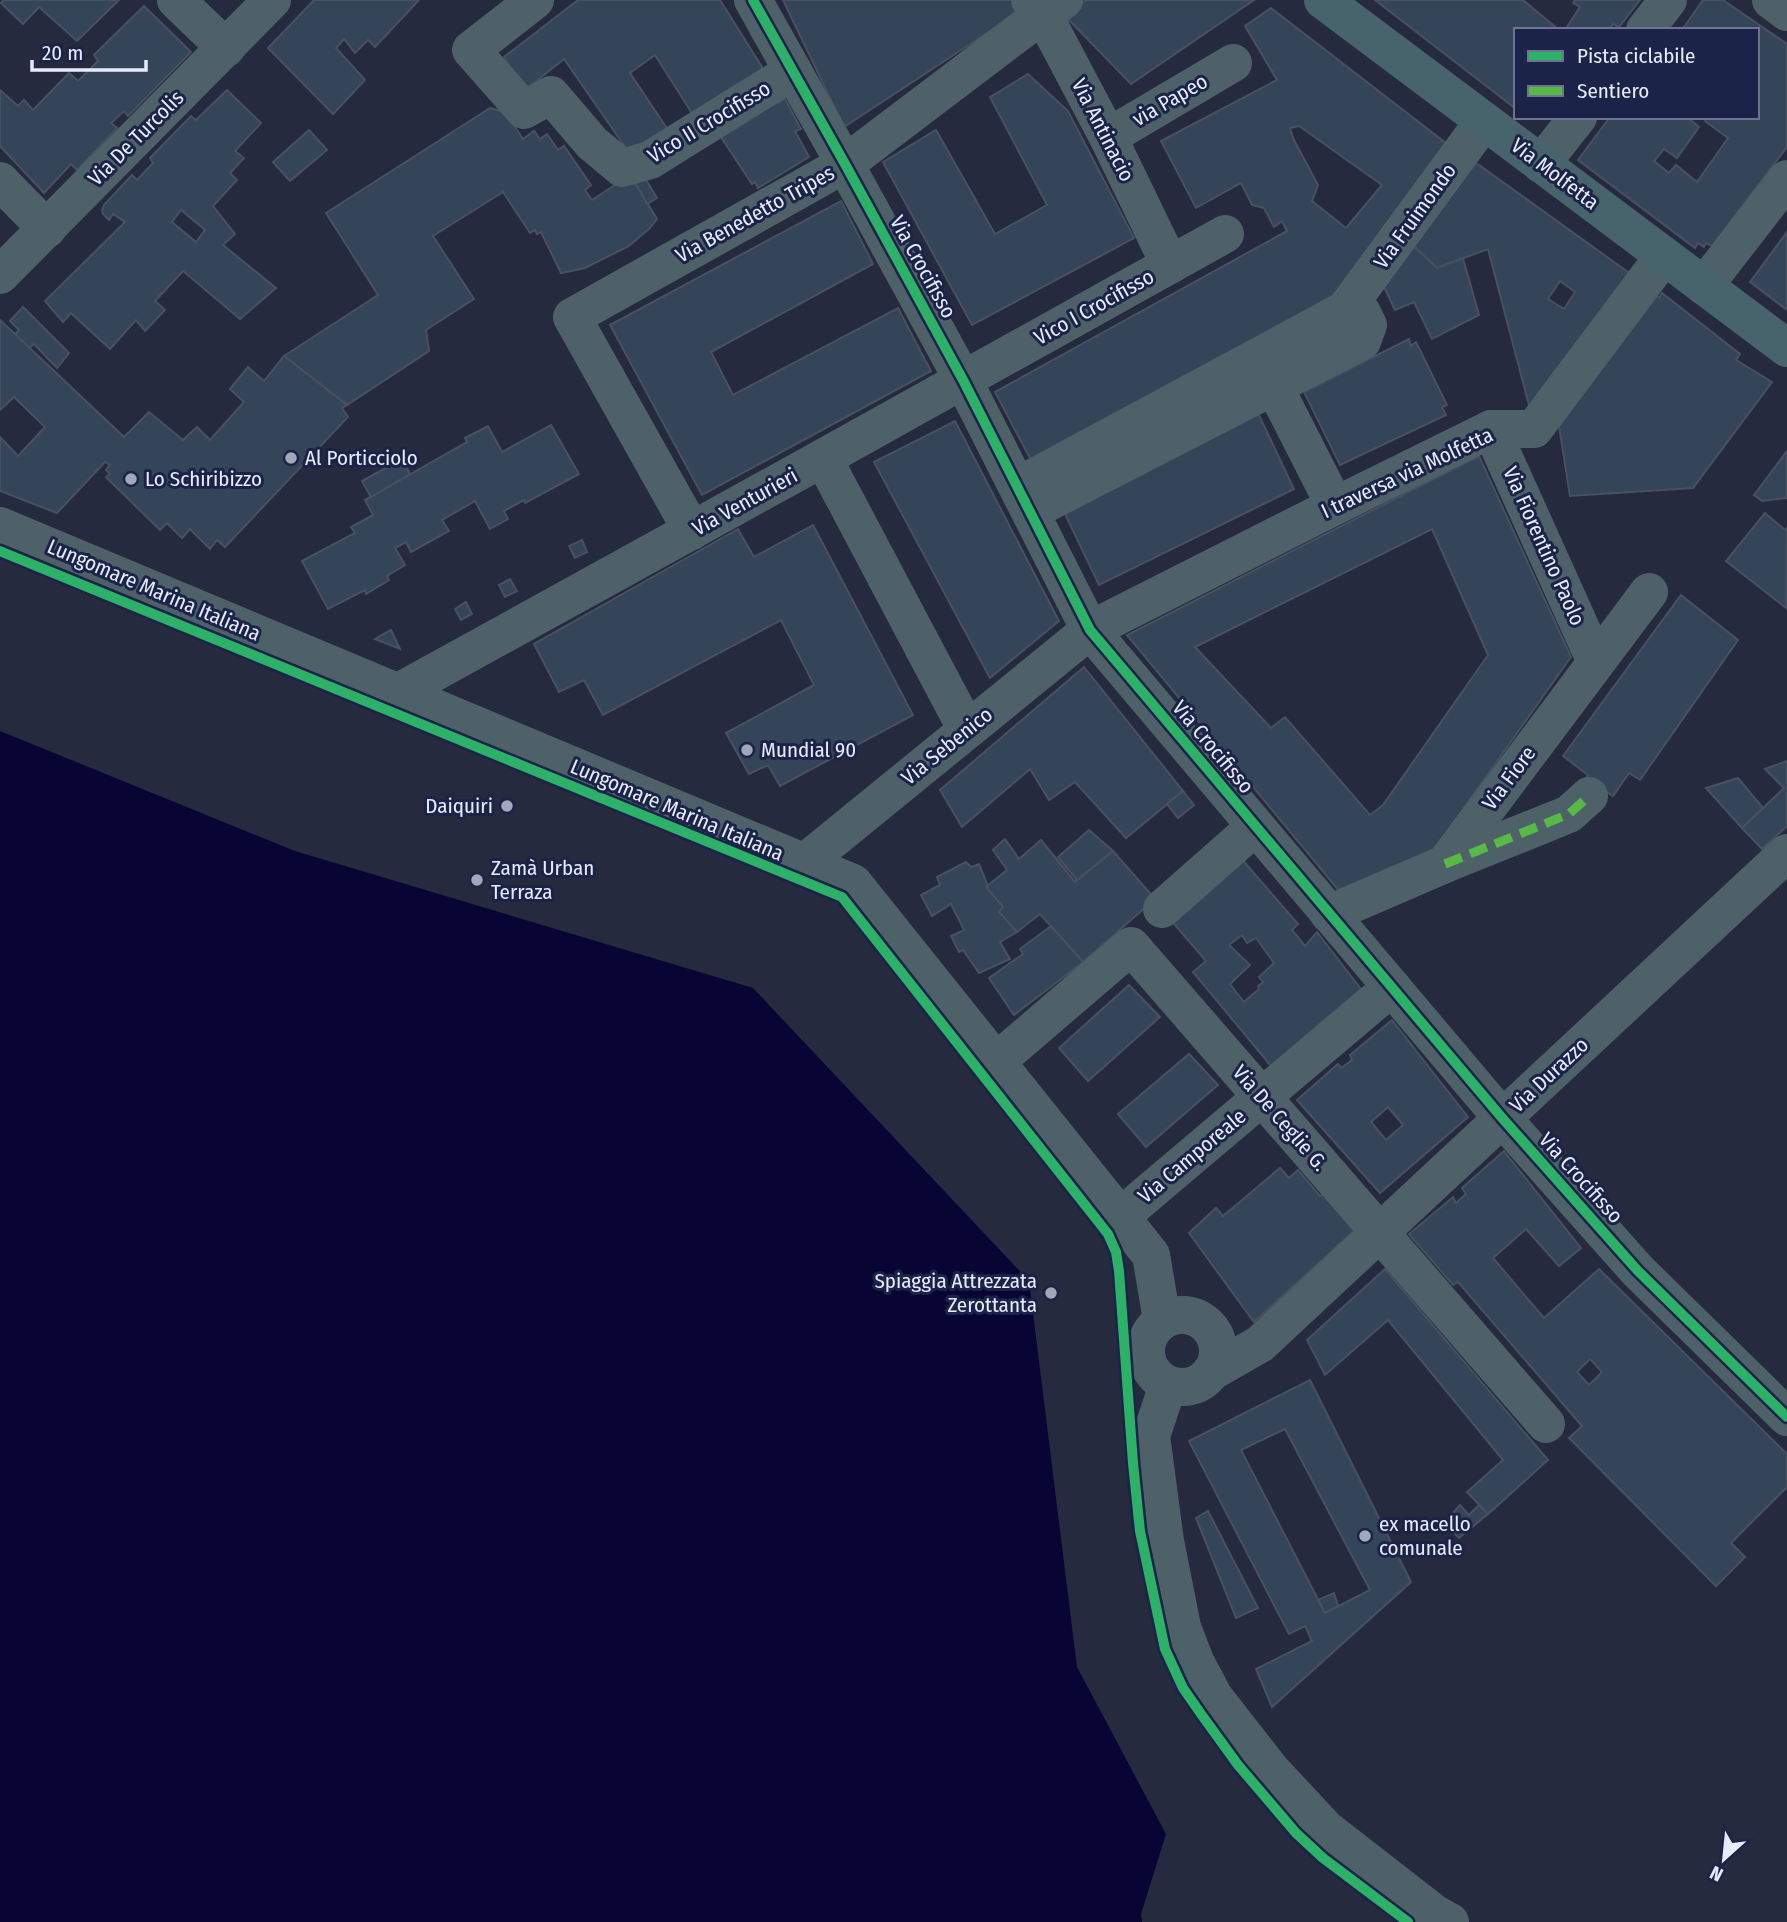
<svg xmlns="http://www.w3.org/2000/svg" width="1787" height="1922" viewBox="0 0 1787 1922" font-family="'Fira Sans Condensed',sans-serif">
  <rect width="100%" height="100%" fill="#262a3e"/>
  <path fill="#080535" d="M0,731L295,851L753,988L1029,1281L1077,1667L1166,1834L1141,1914L1142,1922H0Z"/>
  <g fill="#34455a" stroke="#485061" stroke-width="2" fill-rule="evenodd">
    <path d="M4,0H119L77,41L39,7L23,24L1,3Z"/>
    <path d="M314,0H419L375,47L368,40L355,53L344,39L336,48L365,80L333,114L268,48Z"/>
    <path d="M578,0H720L767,75L695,118L655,55L630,73L670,133L632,157L564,59L524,91L504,57Z"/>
    <path d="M783,0H1012L1022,10L844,127Z"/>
    <path d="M1086,0H1254L1131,84L1064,15Z"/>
    <path d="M1375,0H1523L1559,30H1516V109Z"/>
    <path d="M1575,0H1640L1619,27L1613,24L1609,30H1565L1580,7L1573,3Z"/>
    <path d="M1703,0H1723L1787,44V147L1712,246L1706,243L1704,247L1698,243L1695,248L1578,160L1610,117H1687L1699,127L1677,158L1664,149L1654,161L1669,173L1676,165L1697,182L1728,138L1705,121L1708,117H1757V30H1682Z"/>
    <path d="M144,6L191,52L128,116L124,111L111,123L117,128L77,170L71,164L44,193L0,146V90L18,106L24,100L33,110L69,73L78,81L98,61L94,55Z"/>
    <path d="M1271,8L1451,147L1357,282L1033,464L995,392L1287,231L1282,221L1274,227L1264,208L1252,205L1241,183L1196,208L1161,141L1277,80L1245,26ZM1299,126L1382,185L1346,228L1312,201L1318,185L1294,140L1290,128Z"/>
    <path d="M1028,74L1068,111L1134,238L972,325L883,162L936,130L995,234L1047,205L990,97Z"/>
    <path d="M227,90L261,123L235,151L244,158L230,173L237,180L213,206L235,234L223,245L276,288L240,319L183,271L155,301L165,310L145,331L136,320L110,349L71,313L63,322L45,301L125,222L113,214L109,220L103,214L102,210L104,205L132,175L137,180L153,163L150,158L191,116L196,120ZM181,210L205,230L196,242L172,222Z"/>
    <path d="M776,99L778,103L785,99L801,129L795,131L809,157L758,188L755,182L752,184L717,131Z"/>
    <path d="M490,108L505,112L523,139L534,131L540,139L547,134L558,150L564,146L591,185L585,190L592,200L630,175L657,219L650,228L629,246L585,268L561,273L541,232L537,234L535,230L530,233L503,192L433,236L474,299L426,330L429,351L347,405L284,356L378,295L326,213Z"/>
    <path d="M309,130L327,150L290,181L273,162Z"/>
    <path d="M1468,157L1632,275L1530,409L1488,249L1437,268L1408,241ZM1560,281L1575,292L1564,309L1548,299Z"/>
    <path d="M643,175L657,198L647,204L634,180Z"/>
    <path d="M841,201L873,264L711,352L733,395L898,308L931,371L702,495L610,325Z"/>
    <path d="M1787,232V310L1750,282Z"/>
    <path d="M1408,241L1437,268L1463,258L1479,315L1432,339L1414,302L1395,310L1379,276Z"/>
    <path d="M1662,293L1740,354L1736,360L1772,382L1693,488L1570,496L1559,426L1654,294L1659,298Z"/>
    <path d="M23,307L69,353L57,368L34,344L29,348L15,334L19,330L10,321Z"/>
    <path d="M0,320L124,437L149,412L183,440L197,427L210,440L244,402L230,389L248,367L264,381L284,356L347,405L342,408L348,417L225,547L217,540L210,549L190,529L182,538L167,523L160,530L106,477L110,474L106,470L110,465L105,462L57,513L0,491V437L18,456L45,427L14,397L0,410Z"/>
    <path d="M1409,339L1411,346L1416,342L1447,405L1442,407L1446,415L1340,465L1304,392Z"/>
    <path d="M1258,413L1294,489L1099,585L1063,510Z"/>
    <path d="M955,421L1059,621L990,678L874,462Z"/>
    <path d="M551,425L579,474L525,503L524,500L504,511L508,519L490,529L475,501L442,520L449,531L411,552L406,542L395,548L405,565L387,576L389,580L366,594L365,590L328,609L302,561L355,533L351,527L373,515L365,500L467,442L465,438L488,426L502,452Z"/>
    <path d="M1787,451V498L1762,501L1754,495Z"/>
    <path d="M1479,456L1571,657L1434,850L1340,892L1127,635ZM1432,529L1488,655L1383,805L1370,815L1285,717L1271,728L1195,647Z"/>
    <path d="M402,459L410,474L371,497L362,481Z"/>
    <path d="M1765,513L1785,530L1787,528L1786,608L1726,561Z"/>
    <path d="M813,525L913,715L780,786L768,765L749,774L726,733L814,685L781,620L603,715L584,680L559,692L534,644L738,529L754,557Z"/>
    <path d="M582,540L587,552L575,558L569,546Z"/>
    <path d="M510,579L517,591L505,597L499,585Z"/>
    <path d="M1681,595L1738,640L1640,780L1629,773L1613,796L1586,778L1588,775L1563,756Z"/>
    <path d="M466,602L472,614L461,620L455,609Z"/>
    <path d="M391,630L400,649L375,639Z"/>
    <path d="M1084,667L1183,791L1126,838L1075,782L1049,800L1030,769L962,827L940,790Z"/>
    <path d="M1787,761V826L1762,849L1742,828L1784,788L1765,769Z"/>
    <path d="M1738,778L1763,808L1742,828L1706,788Z"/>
    <path d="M1183,791L1194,805L1178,818L1167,804Z"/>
    <path d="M1089,830L1113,851L1077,880L1058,857Z"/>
    <path d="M1005,839L1019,859L1041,840L1075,882L1113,851L1155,899L1083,962L1040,914L1017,932L999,912L1003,907L986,887L1007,870L993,850Z"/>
    <path d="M1239,856L1298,924L1292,930L1305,946L1317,932L1361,989L1271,1066L1193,972L1206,961L1169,918ZM1242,935L1247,943L1256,938L1274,963L1259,977L1263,982L1258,986L1259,989L1244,1002L1230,984L1250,965L1229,945Z"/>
    <path d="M966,862L971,867L979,864L988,886L986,887L1003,907L999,912L1017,932L1000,942L1010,959L979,973L963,950L959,952L951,936L964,930L951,904L932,916L921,895L940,885L937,877Z"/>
    <path d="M1051,926L1083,962L1014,1015L989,978L1023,954L1020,949Z"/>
    <path d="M1129,985L1160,1017L1088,1081L1059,1048Z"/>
    <path d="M1392,1020L1468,1117L1380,1193L1297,1100L1338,1064L1341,1068L1352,1060L1350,1055ZM1388,1107L1403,1125L1386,1140L1371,1122Z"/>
    <path d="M1189,1054L1218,1085L1146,1147L1118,1114Z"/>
    <path d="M1504,1151L1581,1248L1559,1266L1526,1229L1493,1258L1544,1318L1599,1269L1787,1454V1487L1731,1543L1745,1557L1716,1586L1569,1438L1582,1426L1458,1282L1453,1285L1409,1234L1453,1197L1456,1203L1466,1194L1462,1188ZM1590,1359L1602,1372L1589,1385L1577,1372Z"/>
    <path d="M1280,1168L1289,1178L1298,1170L1320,1196L1326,1192L1359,1226L1254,1322L1189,1233L1216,1208L1223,1216Z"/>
    <path d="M1385,1269L1548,1460L1488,1514L1467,1492L1503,1460L1388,1320L1325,1375L1307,1340Z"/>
    <path d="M1310,1380L1411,1582L1272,1707L1256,1669L1312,1641L1305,1626L1289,1634L1189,1441ZM1285,1429L1370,1590L1325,1613L1241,1450Z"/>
    <path d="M1460,1505L1469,1515L1479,1505L1488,1514L1459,1538L1444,1523Z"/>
    <path d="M1208,1511L1258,1608L1236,1618L1196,1518Z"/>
    <path d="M1334,1593L1338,1606L1325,1613L1318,1600Z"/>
  </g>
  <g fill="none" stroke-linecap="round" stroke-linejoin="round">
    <g stroke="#4e6169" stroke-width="38">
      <path d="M176,0L226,48"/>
      <path d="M535,0L471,50L524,110L551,95L592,143L622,168L650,160L793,71"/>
      <path d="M753,0L845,164L963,380L1090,630L1503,1119L1638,1271L1787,1417"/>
      <path d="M1030,0L1043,14L1108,137L1170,265"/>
      <path d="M1771,0L1787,12"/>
      <path d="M1645,30L1668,0"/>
      <path d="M1108,137L1233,63"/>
      <path d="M1541,164L1578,117"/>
      <path d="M0,181L47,229"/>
      <path d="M0,275L272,0"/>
      <path d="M1704,286L1787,179"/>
      <path d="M1345,310L1484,121"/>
      <path d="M1274,386L1335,506"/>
      <path d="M1491,429L1596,662"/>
      <path d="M823,458L967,730"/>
      <path d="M1018,486L1345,310L1362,313L1368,325L1362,341L1031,511"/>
      <path d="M0,526L853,883L1151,1255L1162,1320"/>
      <path d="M692,531L572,317L845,164L1043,14L1064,0"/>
      <path d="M397,693L823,458L1225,234"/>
      <path d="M804,863L1090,630L1335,506L1491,429H1534L1664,256"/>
      <path d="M1445,864L1569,814L1589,796"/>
      <path d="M1162,909L1255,827"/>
      <path d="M1329,914L1445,864L1649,592"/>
      <path d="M996,1062L1131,946L1546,1424"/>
      <path d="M1120,1217L1392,987"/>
      <circle cx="1182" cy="1351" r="36"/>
      <path d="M1211,1372L1260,1344L1787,853"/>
      <path d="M1168,1385L1151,1436L1165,1541L1182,1627L1195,1661L1214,1697L1271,1770L1326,1829L1434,1913L1450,1922"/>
    </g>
    <path stroke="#47636b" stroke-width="38" d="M1323,0L1787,348"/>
    <path stroke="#58b947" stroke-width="9" stroke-dasharray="18 9" stroke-linecap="butt" d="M1445,864L1569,814L1589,796"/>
    <g stroke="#1c2349" stroke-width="15">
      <g id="cycleway">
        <path d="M753,0L845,164L963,380L1090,630L1503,1119L1638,1271L1787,1417"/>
        <path d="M0,551L842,897L1108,1234L1116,1252L1119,1271L1133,1463L1140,1531L1165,1649L1183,1688L1201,1714L1238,1765L1296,1833L1323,1858L1408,1922"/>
      </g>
    </g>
    <use href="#cycleway" stroke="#2db169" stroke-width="10"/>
  </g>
  <g fill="#a3a8b9" stroke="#1c2349" stroke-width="2.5">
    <circle cx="291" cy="458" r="7"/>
    <circle cx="131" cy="479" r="7"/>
    <circle cx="747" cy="750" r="7"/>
    <circle cx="507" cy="806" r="7"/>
    <circle cx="477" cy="880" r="7"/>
    <circle cx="1051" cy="1293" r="7"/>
    <circle cx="1365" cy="1536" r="7"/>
  </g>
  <g text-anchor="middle" stroke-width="6" stroke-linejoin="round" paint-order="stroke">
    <g font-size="21" fill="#e7ecfb" stroke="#1c2349">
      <text transform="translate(1170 100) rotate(-30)" y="7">via Papeo</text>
      <text transform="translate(709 122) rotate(-31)" y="7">Vico II Crocifisso</text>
      <text transform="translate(1103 130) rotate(63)" y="7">Via Antinacio</text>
      <text transform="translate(136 138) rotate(-45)" y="7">Via De Turcolis</text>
      <text transform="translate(1555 174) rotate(37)" y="7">Via Molfetta</text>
      <text transform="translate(755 214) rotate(-29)" y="7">Via Benedetto Tripes</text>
      <text transform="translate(1415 216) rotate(-54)" y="7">Via Fruimondo</text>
      <text transform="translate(923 267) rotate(61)" y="7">Via Crocifisso</text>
      <text transform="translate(1094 307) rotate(-29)" y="7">Vico I Crocifisso</text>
      <text transform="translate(1407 473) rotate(-25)" y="7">I traversa via Molfetta</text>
      <text transform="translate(745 502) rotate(-29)" y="7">Via Venturieri</text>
      <text transform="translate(1544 546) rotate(66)" y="7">Via Fiorentino Paolo</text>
      <text transform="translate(154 590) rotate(23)" y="7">Lungomare Marina Italiana</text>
      <text transform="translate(947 746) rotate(-39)" y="7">Via Sebenico</text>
      <text transform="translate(1213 747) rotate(50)" y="7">Via Crocifisso</text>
      <text transform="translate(1509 778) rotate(-53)" y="7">Via Fiore</text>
      <text transform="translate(677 810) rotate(23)" y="7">Lungomare Marina Italiana</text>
      <text transform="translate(1549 1075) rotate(-43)" y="7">Via Durazzo</text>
      <text transform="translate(1280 1118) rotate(49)" y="7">Via De Ceglie G.</text>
      <text transform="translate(1192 1156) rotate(-40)" y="7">Via Camporeale</text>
      <text transform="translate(1581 1178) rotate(48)" y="7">Via Crocifisso</text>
    </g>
    <g font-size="21" fill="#e7ecfb" stroke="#1c2349" text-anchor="start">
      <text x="305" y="465">Al Porticciolo</text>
      <text x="145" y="486">Lo Schiribizzo</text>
      <text x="761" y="757">Mundial 90</text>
      <text x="493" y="813" text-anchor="end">Daiquiri</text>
      <text x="491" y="875">Zamà Urban<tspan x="491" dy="24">Terraza</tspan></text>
      <text x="1037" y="1288" text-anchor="end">Spiaggia Attrezzata<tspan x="1037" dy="24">Zerottanta</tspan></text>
      <text x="1379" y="1531">ex macello<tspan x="1379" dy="24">comunale</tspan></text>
    </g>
  </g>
  <rect x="1514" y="28" width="245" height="91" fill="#1c2349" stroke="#6d7390" stroke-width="2"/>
  <rect x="1528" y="51" width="35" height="10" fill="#2db169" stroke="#6d7390" stroke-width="2"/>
  <text x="1577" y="63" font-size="21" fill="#e7ecfb">Pista ciclabile</text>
  <rect x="1528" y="86" width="35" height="10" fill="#58b947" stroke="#6d7390" stroke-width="2"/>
  <text x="1577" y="98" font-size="21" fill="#e7ecfb">Sentiero</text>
  <g transform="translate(1724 1859) rotate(207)" stroke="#1c2349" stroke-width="5" paint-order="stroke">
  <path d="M0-5L12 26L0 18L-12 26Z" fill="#e7ecfb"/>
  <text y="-10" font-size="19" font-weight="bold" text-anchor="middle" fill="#e7ecfb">N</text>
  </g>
  <path d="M32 60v10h114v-10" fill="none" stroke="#e7ecfb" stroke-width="3.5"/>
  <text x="42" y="60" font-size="21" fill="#e7ecfb" stroke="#1c2349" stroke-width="5" paint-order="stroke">20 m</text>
</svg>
